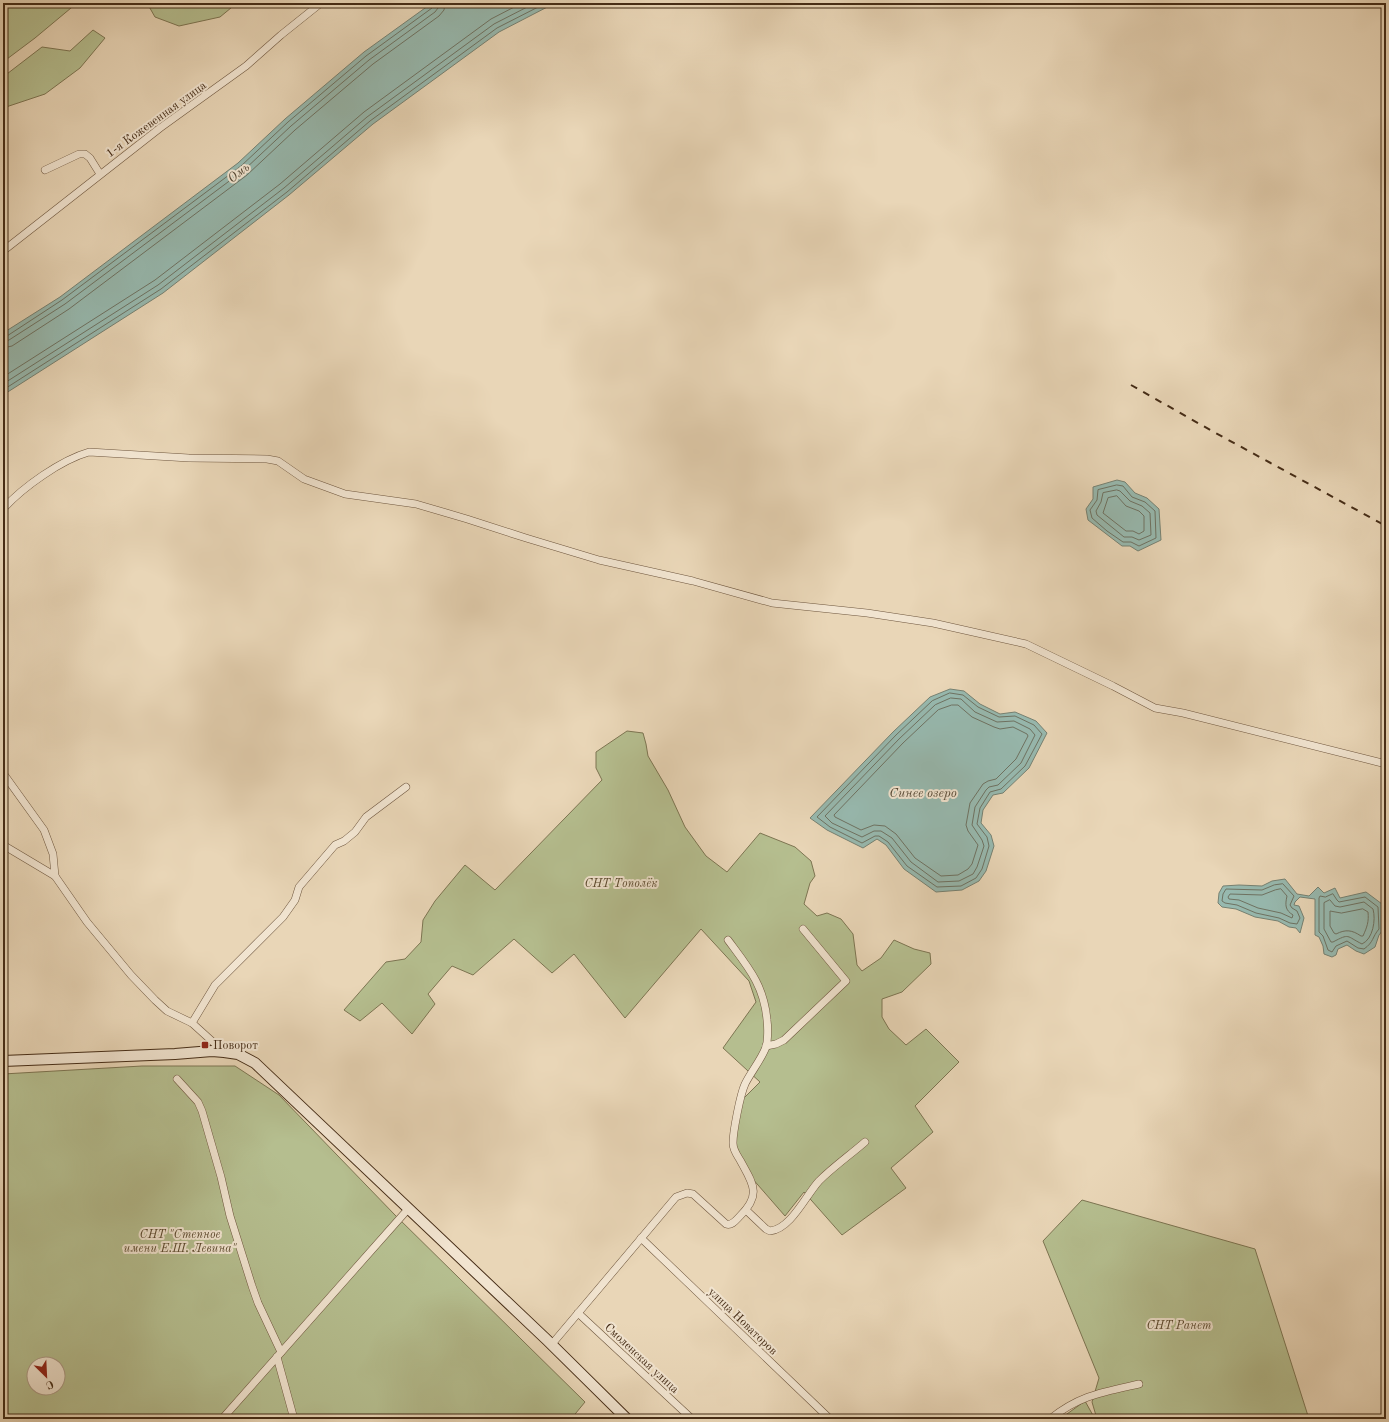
<svg xmlns="http://www.w3.org/2000/svg" width="1389" height="1422" viewBox="0 0 1389 1422" font-family="'Old Standard TT',serif">
  <rect width="100%" height="100%" fill="#e9d6b7"/>
  <filter id="stains"><feTurbulence type="fractalNoise" baseFrequency=".005" numOctaves="4"/><feColorMatrix values="0 0 0 0 .2 0 0 0 0 .09 0 0 0 0 .02 0 0 0 .5 -.17"/></filter>
  <radialGradient id="worn" r=".72"><stop offset=".6" stop-color="#630" stop-opacity="0"/><stop offset="1" stop-color="#630" stop-opacity=".3"/></radialGradient>
  <g fill="#b5be8f" stroke="#7d7552" fill-rule="evenodd">
    <path d="M3,3H77L35,38L3,62Z"/>
    <path d="M147,3H237L220,17L179,26L155,17Z"/>
    <path d="M93,30L105,38L80,68L45,94L3,108V77L42,47L70,51Z"/>
    <path d="M627,731L643,733L646,744L648,756L668,790L685,827L706,856L727,872L760,833L795,847L811,861L815,876L810,883L804,904L817,916L827,913L841,919L853,934L857,965L862,971L881,958L894,940L914,949L930,953L931,964L902,992L882,999V1017L889,1029L906,1045L926,1029L959,1062L915,1106L933,1132L891,1168L906,1188L842,1235L804,1192L785,1216L751,1177L734,1142L743,1099L760,1082L723,1048L756,1002L749,981L701,929L625,1018L574,954L552,973L514,939L473,975L452,966L428,994L435,1004L412,1034L382,1003L360,1021L344,1010L386,962L405,959L421,942L423,920L435,901L465,865L495,890L602,780L596,768V752Z"/>
    <path d="M142,1066H235L279,1095L395,1215L585,1402L571,1419H3V1074ZM34,1364H58V1388H34Z"/>
    <path d="M1082,1200L1255,1249L1309,1419H1097L1092,1402L1099,1378L1043,1241Z"/>
    <path d="M1085,1401L1095,1419H1060Z"/>
  </g>
  <g fill="#97b9af" stroke="#768172">
    <path d="M432,3H555L499,32L373,124L289,195L163,293L3,395V333L60,297L238,163L285,119L364,52Z"/>
    <path d="M1117,480L1125,482L1135,493L1147,498L1159,509L1161,540L1138,551L1130,546H1122L1088,520L1086,509L1093,499V487Z"/>
    <path d="M950,689L964,691L980,704L1000,714L1015,712L1036,721L1047,733L1029,768L1003,793L993,795L983,810L981,823L991,835L994,846L986,871L979,881L962,890L936,892L904,869L886,845L877,839L863,848L827,830L810,818L893,732L930,697Z"/>
    <path d="M1285,879L1297,894L1309,896L1318,887L1324,893L1335,888L1340,898L1366,892L1382,904L1383,930L1379,935L1375,947L1364,954L1356,951L1347,945L1338,949L1336,955L1332,957L1324,954L1323,946L1319,937L1315,935V899L1300,897L1295,902L1294,905L1299,906L1304,918L1300,933L1296,928L1289,927L1278,921L1255,917L1236,909L1222,907L1218,903L1219,893L1223,886L1239,885L1262,886L1272,881Z"/>
  </g>
  <g fill="none" stroke-linecap="round" stroke-linejoin="round">
    <g stroke="#6e7262" stroke-width="1">
      <path d="M3,337L7,336L62,300L241,166L288,122L366,56L432,8L434,3"/>
      <path d="M3,342L9,340L65,304L244,170L291,126L369,60L435,12L438,8L439,3"/>
      <path d="M3,348L12,346L69,309L247,175L295,130L373,64L439,16L444,10L445,3"/>
      <path d="M3,377L155,280L280,184L364,112L491,19L522,3"/>
      <path d="M3,384L158,285L284,188L367,117L494,24L535,3"/>
      <path d="M3,390L161,289L287,192L370,121L497,28L546,3"/>
      <path d="M1117,485L1123,486L1132,497L1145,502L1155,511L1156,538L1139,546L1131,542H1123L1107,531L1092,518L1090,510L1097,500L1098,490Z"/>
      <path d="M1117,490L1120,491L1130,501L1142,506L1150,513L1151,535L1139,540L1132,537H1124L1097,515L1096,511L1101,502L1103,493Z"/>
      <path d="M1117,496L1126,506L1139,511L1144,516V531L1139,534L1133,531H1126L1103,513L1108,498Z"/>
      <path d="M950,693L963,695L978,707L999,717L1015,716L1034,725L1042,734L1025,766L1001,789L990,792L980,808L977,824L987,837L989,846L982,869L976,878L961,886L937,887L907,866L888,842L879,836H875L862,843L830,827L817,817L896,735L932,701Z"/>
      <path d="M951,698L961,699L975,712L997,722L1014,721L1030,729L1035,735L1021,763L998,785L989,787L986,790L975,807L972,825L982,840L984,846L977,867L973,874L959,881L938,882L911,862L892,838L881,831H874L862,837L832,823L825,816L899,739L935,705Z"/>
      <path d="M952,705H958L972,717L994,727L1000,729L1013,727L1027,734L1028,736L1016,759L996,779L988,781L983,784L970,803L966,825L968,831L978,845L972,864L968,869L958,875L941,876L915,858L896,834L885,826L874,825L861,830L835,817L834,815L903,743L938,710Z"/>
      <path d="M1283,884L1294,896L1290,905L1292,908L1297,911L1300,918L1297,924L1290,923L1279,918L1256,913L1237,905L1225,903L1222,901L1223,894L1226,889L1262,890L1274,885Z"/>
      <path d="M1281,889L1287,896C1285,905 1285,910 1293,915L1292,918L1281,913L1258,908L1239,900L1229,899L1228,897L1230,894L1262,895L1275,890Z"/>
      <path d="M1333,894L1337,900L1339,902L1365,897L1378,907L1379,929C1372,937 1374,942 1364,949L1358,948L1347,941L1336,946L1332,952L1328,950L1323,936L1319,932V898L1320,896L1325,897Z"/>
      <path d="M1330,900L1335,906L1340,907L1364,902L1373,909C1376,920 1373,939 1362,944C1346,936 1350,933 1333,942H1331L1324,929V903Z"/>
      <path d="M1363,909L1368,912C1369,922 1367,927 1363,936H1361C1352,930 1346,929 1336,934L1334,933L1330,926V911L1341,913Z"/>
    </g>
    <g stroke="#6e563e" stroke-width="8">
      <g id="street">
        <path d="M45,170L79,154H85L90,158L100,174"/>
        <path d="M3,251L160,128L246,66L281,35L321,3"/>
        <path d="M3,509C23,487 61,460 89,452L189,458L267,459L278,461L304,479L345,494L416,504L467,519L526,538L599,560L693,581L772,603L867,613L933,623L1026,644L1113,686L1155,708L1183,713L1386,764"/>
        <path d="M3,773L44,830L53,854L55,876L87,922L131,975L155,1000L167,1011L192,1023L224,1052"/>
        <path d="M3,845L55,876"/>
        <path d="M192,1023L215,985L283,917L295,900L299,887L335,845L344,841L355,832L366,817L406,787"/>
        <path d="M766,1046L776,1044L784,1040L846,981L803,929"/>
        <path d="M177,1079L198,1102L202,1111L221,1177L230,1216L252,1286L258,1303L281,1352"/>
        <path d="M746,1210L766,1229L770,1231C791,1229 806,1195 819,1181C833,1167 850,1155 865,1142"/>
        <path d="M641,1238L830,1419"/>
        <path d="M578,1313L692,1419"/>
        <path d="M552,1344L676,1197L687,1193L693,1194L726,1224C732,1226 736,1220 740,1216C762,1194 753,1184 740,1160C737,1155 733,1150 733,1143C733,1132 740,1095 745,1084C751,1072 761,1060 766,1047C768,1040 768,1027 767,1020C764,985 748,967 728,940"/>
        <path d="M277,1357L294,1419"/>
        <path d="M222,1419L409,1208"/>
        <path d="M1050,1419C1080,1395 1103,1392 1139,1384"/>
      </g>
    </g>
    <g stroke="#452c16" stroke-width="12">
      <path id="secondary" d="M3,1061L175,1054L212,1051L224,1052L238,1054L255,1063L547,1340L627,1419"/>
    </g>
    <use href="#street" stroke="#f1e4d0" stroke-width="7"/>
    <use href="#secondary" stroke="#f1e4d0" stroke-width="10"/>
    <path stroke="#452c16" stroke-width="2" stroke-dasharray="7 7" stroke-linecap="butt" d="M1131,385L1212,431L1386,526"/>
  </g>
  <rect fill="#8f2418" stroke="#f1e4d0" stroke-width="1.5" x="201" y="1041" width="8" height="8" rx="2"/>
  <g text-anchor="middle" stroke-width="4" stroke-linejoin="round" paint-order="stroke">
    <g font-size="12" fill="#452c16" stroke="#f1e4d0">
      <text transform="translate(156 119) rotate(-36)" y="4">1-я Кожевенная улица</text>
      <text transform="translate(743 1321) rotate(44)" y="4">улица Новаторов</text>
      <text transform="translate(642 1358) rotate(43)" y="4">Смоленская улица</text>
    </g>
    <g font-size="12" font-style="italic" fill="#5b492e" stroke="#f1e4d0">
      <text x="621" y="887">СНТ Тополёк</text>
      <text x="180" y="1238">СНТ "Степное<tspan x="180" dy="14">имени Е.Ш. Левина"</tspan></text>
      <text x="1179" y="1329">СНТ Ранет</text>
    </g>
    <g font-size="12" fill="#452c16" stroke="#f1e4d0" text-anchor="start">
      <text x="213" y="1049">Поворот</text>
    </g>
    <g font-size="13" font-style="italic" fill="#554835" stroke="#f1e4d0">
      <text transform="translate(238 172) rotate(-38)" y="5">Омь</text>
      <text x="923" y="797">Синее озеро</text>
    </g>
  </g>
  <rect width="1389" height="1422" fill="none" stroke="#e9d6b7" stroke-width="16"/>
  <rect x="4" y="4" width="1381" height="1414" fill="none" stroke="#452c16" stroke-width="2"/>
  <rect x="8" y="8" width="1373" height="1406" fill="none" stroke="#452c16"/>
  <g transform="translate(46 1376) rotate(156)"><circle r="19" fill="#f1e4d0" stroke="#ac9a86"/>
  <path d="M0-3L7 15L0 10L-7 15Z" fill="#8f2418"/>
  <text y="-6" font-size="11" font-weight="bold" text-anchor="middle" fill="#452c16">С</text>
  </g>
  <rect width="100%" height="100%" filter="url(#stains)"/>
  <rect width="100%" height="100%" fill="url(#worn)"/>
</svg>
